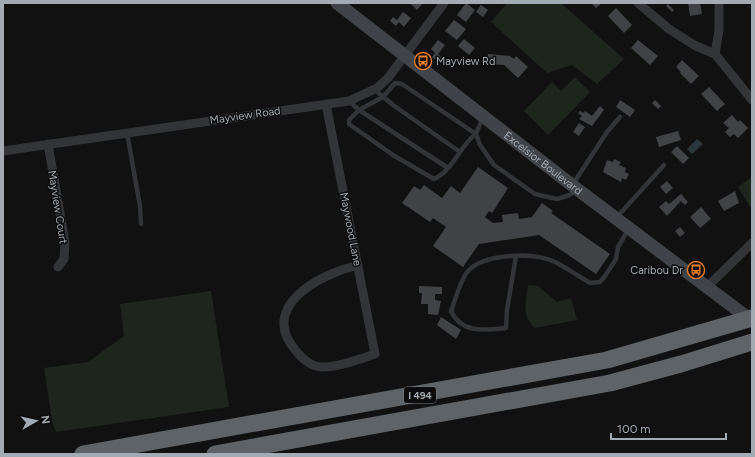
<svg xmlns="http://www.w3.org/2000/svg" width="755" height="457" viewBox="0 0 755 457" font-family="Figtree,sans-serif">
  <rect width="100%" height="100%" fill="#111112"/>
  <g fill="#1d251d">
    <path d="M507,3H561L624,59L597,84L572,65L547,73L491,22Z"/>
    <path d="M575,77L590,92L548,135L524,111L552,82L561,91Z"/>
    <path d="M752,177V210L738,187Z"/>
    <path d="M528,285L538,286L557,302L571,298L577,320L535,328C521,315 526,302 528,285Z"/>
    <path d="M211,291L229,407L56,432L52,421L44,368L88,362L124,336L120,304Z"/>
  </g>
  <path fill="#2a373b" d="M697,139L703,144L692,154L687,149Z"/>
  <g fill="#404245">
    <path d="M412,3H423L417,10L411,4Z"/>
    <path d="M466,3L475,10L466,22L457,15Z"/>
    <path d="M591,3H602L596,8Z"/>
    <path d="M688,3H700L702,14L690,16Z"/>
    <path d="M668,4L674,10L672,12L666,6Z"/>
    <path d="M481,5L488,10L483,17L476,12Z"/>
    <path d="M616,8L632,25L624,33L608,16Z"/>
    <path d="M403,12L411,18L404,27L399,22L396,26L390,21L393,17L397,20Z"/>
    <path d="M454,20L466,29L457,40L445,31Z"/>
    <path d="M464,39L475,48L469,55L458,46Z"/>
    <path d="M438,40L445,45L438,54L442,58L439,62L432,57L435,53L431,49Z"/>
    <path d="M638,40L658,56L650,65L631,48Z"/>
    <path d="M488,54L510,56L514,59L516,56L528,67L518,78L504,65L487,64Z"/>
    <path d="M682,60L699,76L691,84L680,73L681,72L676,67Z"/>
    <path d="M709,87L725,104L717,111L701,94Z"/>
    <path d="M620,100L635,110L630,117L616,107Z"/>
    <path d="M655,100L661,106L658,109L652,103Z"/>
    <path d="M600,106L604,110L592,126L579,119L582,116L578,113L580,111L584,113L585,111L592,116Z"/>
    <path d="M732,115L738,122L740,120L748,128L738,138L734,134L730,137L725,132L729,128L723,123Z"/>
    <path d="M579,123L585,127L579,136L573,132Z"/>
    <path d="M678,131L681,140L659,147L656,137Z"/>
    <path d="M677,146L689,158L683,164L671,152Z"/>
    <path d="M614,159L621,162L619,165L626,168L625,172L629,174L626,180L622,178L621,182L603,172L607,160L613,162Z"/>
    <path d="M478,167L508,188L492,213L489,211L485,217L493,223L503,222L502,215L518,213L519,219L532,217L542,203L553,211L551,213L610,254L596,274L539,235L479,244L463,267L433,246L446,227L433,218L430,222L402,203L414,186L420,190L424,185L442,198L451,186L460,193Z"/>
    <path d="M667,181L673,188L666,194L660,187Z"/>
    <path d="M735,191L739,203L724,211L718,201Z"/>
    <path d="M681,194L688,202L685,205L681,201L667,216L659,207L666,201L669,204Z"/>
    <path d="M701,207L711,219L700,228L690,217Z"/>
    <path d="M680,227L685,233L680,237L675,231Z"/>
    <path d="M419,286L442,287V294H435V300L441,301L438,315L428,314V304H421L422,293H419Z"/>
    <path d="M441,317L461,330L456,339L437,325Z"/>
  </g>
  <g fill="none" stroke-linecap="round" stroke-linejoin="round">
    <g stroke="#323437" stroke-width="4.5">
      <path d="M374,89L393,105L460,152"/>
      <path d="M349,101L359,110L349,120V124L393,155L434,179C453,171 459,146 476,134L402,84L395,83L383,97L359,110L448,168"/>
      <path d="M483,117L476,134L480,145L494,165L535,194L557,199L570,195L575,190"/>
      <path d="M127,133L140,206L141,224"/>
      <path d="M573,184L607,132L620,117"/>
      <path d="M617,217L664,165"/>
      <path d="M516,256L507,310L506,328C484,330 462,334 451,311C455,301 461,278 468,271C485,253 534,252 555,262C567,268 578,276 590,283L600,282L605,276L616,259L618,247L628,230"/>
    </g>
    <g stroke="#323437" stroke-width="9">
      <path d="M638,3L669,29L694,45L715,54L752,100"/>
      <path d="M715,54L719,30V3"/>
      <path d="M326,104L375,354C360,359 336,368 321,367C310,366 303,359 296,351C257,306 321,274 358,265"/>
      <path d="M48,144L65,242L64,259L58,267"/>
      <path d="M3,151L349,101L377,88L388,78L444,3"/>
      <path d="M708,286L752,243"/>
    </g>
    <path stroke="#404347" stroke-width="13" id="s1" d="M337,3L577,189L752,321"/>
    <g stroke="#5e6368" stroke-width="17">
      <path d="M83,454L607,360L752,318"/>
      <path d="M215,454L610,383L681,364L752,342"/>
    </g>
  </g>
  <defs>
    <g id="bus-ring" transform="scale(0.9)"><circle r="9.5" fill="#0c0c0d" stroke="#f48127" stroke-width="1.5"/><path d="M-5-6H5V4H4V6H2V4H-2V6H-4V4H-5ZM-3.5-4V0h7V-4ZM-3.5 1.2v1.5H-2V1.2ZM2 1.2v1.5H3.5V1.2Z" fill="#f48127"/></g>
  </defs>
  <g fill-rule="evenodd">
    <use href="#bus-ring" x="423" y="61"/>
    <use href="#bus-ring" x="696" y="270"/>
  </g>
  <g text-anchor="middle" stroke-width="3" stroke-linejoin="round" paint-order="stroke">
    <rect fill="#0c0c0d" stroke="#757b81" stroke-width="1" x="404" y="387" width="32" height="16" rx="3"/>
    <g font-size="10" font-weight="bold" fill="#a2abb3">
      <text x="420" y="399">I 494</text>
    </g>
    <g font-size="11" fill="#a2abb3" stroke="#0c0c0d" text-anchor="start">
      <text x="436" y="65">Mayview Rd</text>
      <text x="683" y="274" text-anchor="end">Caribou Dr</text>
    </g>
    <g font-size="11" fill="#a2abb3" stroke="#0c0c0d">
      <text transform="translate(245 115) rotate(-8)" y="4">Mayview Road</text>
      <text dy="4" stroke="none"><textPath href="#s1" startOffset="261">Excelsior Boulevard</textPath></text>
      <text transform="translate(58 207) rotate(81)" y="4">Mayview Court</text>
      <text transform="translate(351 229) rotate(79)" y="4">Maywood Lane</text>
    </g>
  </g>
  <rect width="755" height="457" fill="none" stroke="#a2abb3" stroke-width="8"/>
  <g transform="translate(36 421) rotate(82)" stroke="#0c0c0d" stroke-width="3" paint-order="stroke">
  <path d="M0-3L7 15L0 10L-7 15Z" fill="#a2abb3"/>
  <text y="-6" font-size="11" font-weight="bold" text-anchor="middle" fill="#a2abb3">N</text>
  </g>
  <path d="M611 433v6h115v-6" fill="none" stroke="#a2abb3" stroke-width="2"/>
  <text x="617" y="433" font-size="12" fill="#a2abb3" stroke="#0c0c0d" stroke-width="3" paint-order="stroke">100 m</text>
</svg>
